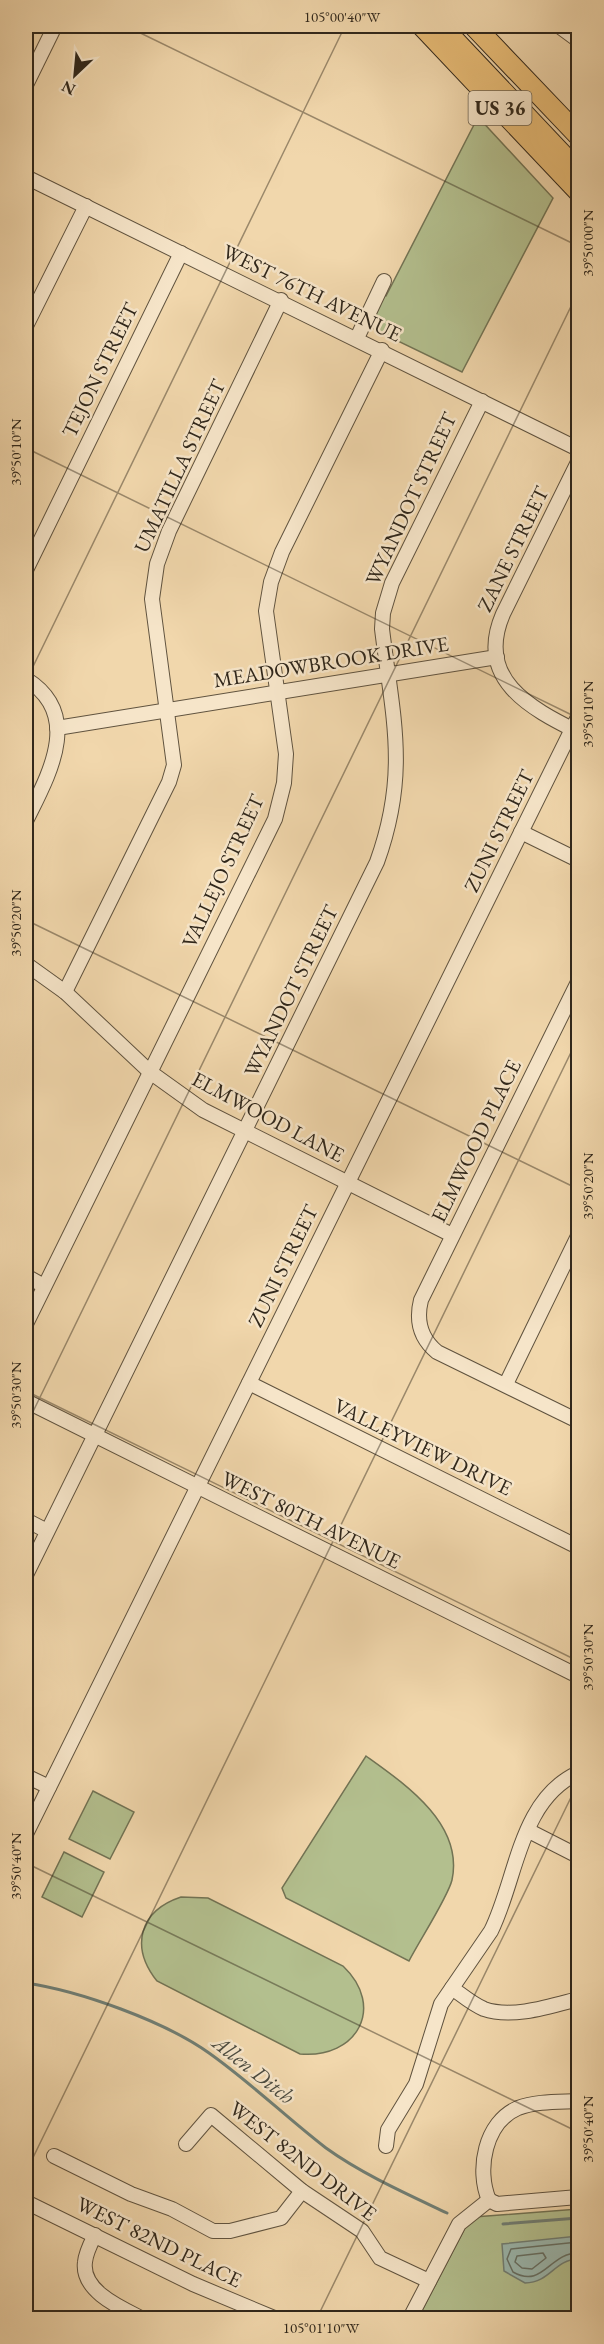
<svg xmlns="http://www.w3.org/2000/svg" width="604" height="2344" viewBox="0 0 604 2344" font-family="'EB Garamond',serif">
  <rect width="100%" height="100%" fill="#f1d7ac"/>
  <filter id="stains"><feTurbulence type="fractalNoise" baseFrequency=".00333" numOctaves="4"/><feColorMatrix values="0 0 0 0 .2 0 0 0 0 .09 0 0 0 0 .02 0 0 0 .5 -.17"/></filter>
  <radialGradient id="worn" r=".72"><stop offset=".6" stop-color="#630" stop-opacity="0"/><stop offset="1" stop-color="#630" stop-opacity=".3"/></radialGradient>
  <g fill="#b3bf8e" stroke="#727354" stroke-width="1.5">
    <path d="M478,117L553,198L462,372L375,330L368,323L382,295L386,296Z"/>
    <path d="M366,1756C405,1784 464,1824 452,1880C448,1897 418,1943 409,1961L286,1898L282,1888Z"/>
    <path d="M93,1791L134,1812L110,1859L69,1839Z"/>
    <path d="M64,1852L104,1872L82,1917L42,1897Z"/>
    <path d="M181,1897L208,1898L343,1966C386,2007 357,2059 300,2054L157,1981C130,1947 139,1911 181,1897Z"/>
    <path d="M578,2209V2318H418L467,2224L474,2217Z"/>
  </g>
  <path fill="#9bb8af" stroke="#707e74" stroke-width="1.5" d="M578,2236V2259C554,2260 551,2282 525,2283L504,2271L502,2244Z"/>
  <g fill="none" stroke-linecap="round" stroke-linejoin="round">
    <g stroke="#667065" stroke-width="1.5">
      <path d="M578,2242L511,2249L507,2259L513,2272C543,2289 549,2253 578,2253"/>
      <path d="M543,2253L546,2258L532,2269L522,2268L515,2262L517,2256Z"/>
    </g>
    <g stroke="#707e74" stroke-width="3">
      <path d="M26,1983C80,1991 164,2021 209,2053C250,2082 286,2117 326,2148C362,2174 407,2194 447,2213"/>
      <path d="M503,2224L578,2218"/>
    </g>
    <g stroke="#60533f" stroke-width="16">
      <g id="minor">
        <path d="M559,26L578,40"/>
        <path d="M26,85L55,26"/>
        <path d="M26,177L578,449"/>
        <path d="M26,326L86,206"/>
        <path d="M357,338L384,281"/>
        <path d="M578,462L503,614C475,679 530,708 578,732"/>
        <path d="M26,570L181,253"/>
        <path d="M26,679C84,715 48,776 26,821"/>
        <path d="M57,728L497,657"/>
        <path d="M521,832L578,860"/>
        <path d="M26,964L65,992L150,1072L203,1110L452,1235"/>
        <path d="M578,982L421,1300C416,1320 420,1338 437,1352L578,1421"/>
        <path d="M65,992L169,782L174,765L152,599L157,564L169,531L281,300"/>
        <path d="M26,1276L44,1286"/>
        <path d="M26,1324L275,819L284,783L286,754L266,611L271,582L282,552L382,350"/>
        <path d="M249,1383L578,1547"/>
        <path d="M506,1384L578,1236"/>
        <path d="M26,1401L578,1676"/>
        <path d="M26,1520L47,1531"/>
        <path d="M26,1575L377,862C409,773 393,719 382,629L383,613L392,583L482,401"/>
        <path d="M26,1776L49,1787"/>
        <path d="M529,1831L578,1856"/>
        <path d="M26,1834L578,717"/>
        <path d="M452,1988C462,1995 472,2004 484,2009C512,2019 551,2006 578,1999"/>
        <path d="M186,2144L211,2115L302,2191L362,2231L380,2258L429,2281"/>
        <path d="M386,2146L388,2130L416,2084L441,2004L491,1931C517,1879 519,1800 578,1773"/>
        <path d="M54,2156L131,2194L172,2209L213,2231H230L281,2218L302,2191"/>
        <path d="M489,2200C476,2170 485,2122 518,2108C536,2101 560,2102 578,2101"/>
        <path d="M489,2200L497,2204L578,2197"/>
        <path d="M26,2202L193,2284L274,2318"/>
        <path d="M95,2235C91,2243 86,2252 85,2262C81,2291 121,2308 141,2318"/>
        <path d="M410,2318L459,2224L489,2200"/>
      </g>
    </g>
    <g stroke="#30271b" stroke-width="22">
      <g id="highway">
        <path d="M422,26L578,191"/>
        <path d="M441,26L578,171"/>
        <path d="M474,26L578,135"/>
      </g>
    </g>
    <use href="#minor" stroke="#f6e5c9" stroke-width="14"/>
    <use href="#highway" stroke="#e8bc76" stroke-width="20"/>
  </g>
  <path fill="none" stroke="#30271b" stroke-width="1.5" stroke-opacity="0.45" d="M126,26L578,246M26,448L578,718M26,681L345,26M26,920L578,1189M26,1391L578,1661M26,1426L578,292M26,1863L578,2132M26,2172L578,1038M317,2318L578,1783"/>
  <g text-anchor="middle" stroke-width="5" stroke-linejoin="round" paint-order="stroke">
    <rect fill="#f6e5c9" stroke="#6b604f" stroke-width="1.5" x="468.5" y="91" width="63" height="34" rx="4.5"/>
    <g font-size="20" font-weight="bold" fill="#30271b">
      <text x="500" y="115">US 36</text>
    </g>
    <g font-size="21" fill="#30271b" stroke="#f6e5c9">
      <text transform="translate(312 293) rotate(26)" y="7">WEST 76TH AVENUE</text>
      <text transform="translate(100 370) rotate(-64)" y="7">TEJON STREET</text>
      <text transform="translate(180 466) rotate(-65)" y="7">UMATILLA STREET</text>
      <text transform="translate(411 499) rotate(-65)" y="7">WYANDOT STREET</text>
      <text transform="translate(513 549) rotate(-64)" y="7">ZANE STREET</text>
      <text transform="translate(331 662) rotate(-9)" y="7">MEADOWBROOK DRIVE</text>
      <text transform="translate(499 831) rotate(-64)" y="7">ZUNI STREET</text>
      <text transform="translate(223 871) rotate(-65)" y="7">VALLEJO STREET</text>
      <text transform="translate(291 991) rotate(-64)" y="7">WYANDOT STREET</text>
      <text transform="translate(268 1117) rotate(28)" y="7">ELMWOOD LANE</text>
      <text transform="translate(476 1141) rotate(-64)" y="7">ELMWOOD PLACE</text>
      <text transform="translate(283 1266) rotate(-64)" y="7">ZUNI STREET</text>
      <text transform="translate(423 1447) rotate(26)" y="7">VALLEYVIEW DRIVE</text>
      <text transform="translate(311 1520) rotate(26)" y="7">WEST 80TH AVENUE</text>
      <text transform="translate(303 2161) rotate(38)" y="7">WEST 82ND DRIVE</text>
      <text transform="translate(159 2242) rotate(26)" y="7">WEST 82ND PLACE</text>
    </g>
    <g font-size="22" font-style="italic" fill="#4b4b40" stroke="#f6e5c9">
      <text transform="translate(254 2069) rotate(38)" y="8">Allen Ditch</text>
    </g>
  </g>
  <rect width="604" height="2344" fill="none" stroke="#f1d7ac" stroke-width="66"/>
  <g transform="translate(75 75) rotate(206)" stroke="#f6e5c9" stroke-width="4.5" paint-order="stroke">
  <path d="M0-4.5L10 22L0 15L-10 22Z" fill="#30271b"/>
  <text y="-9" font-size="16" font-weight="bold" text-anchor="middle" fill="#30271b">N</text>
  </g>
  <rect x="33" y="33" width="538" height="2278" fill="none" stroke="#30271b" stroke-width="2"/>
  <g font-size="15" text-anchor="middle" fill="#30271b">
    <text x="342" y="22">105°00'40"W</text>
    <text transform="translate(588 243) rotate(-90)" y="5">39°50'00"N</text>
    <text transform="translate(16 452) rotate(-90)" y="5">39°50'10"N</text>
    <text transform="translate(588 714) rotate(-90)" y="5">39°50'10"N</text>
    <text transform="translate(16 923) rotate(-90)" y="5">39°50'20"N</text>
    <text transform="translate(588 1186) rotate(-90)" y="5">39°50'20"N</text>
    <text transform="translate(16 1395) rotate(-90)" y="5">39°50'30"N</text>
    <text transform="translate(588 1657) rotate(-90)" y="5">39°50'30"N</text>
    <text transform="translate(16 1866) rotate(-90)" y="5">39°50'40"N</text>
    <text transform="translate(588 2129) rotate(-90)" y="5">39°50'40"N</text>
    <text x="321" y="2333">105°01'10"W</text>
  </g>
  <rect width="100%" height="100%" filter="url(#stains)"/>
  <rect width="100%" height="100%" fill="url(#worn)"/>
</svg>
